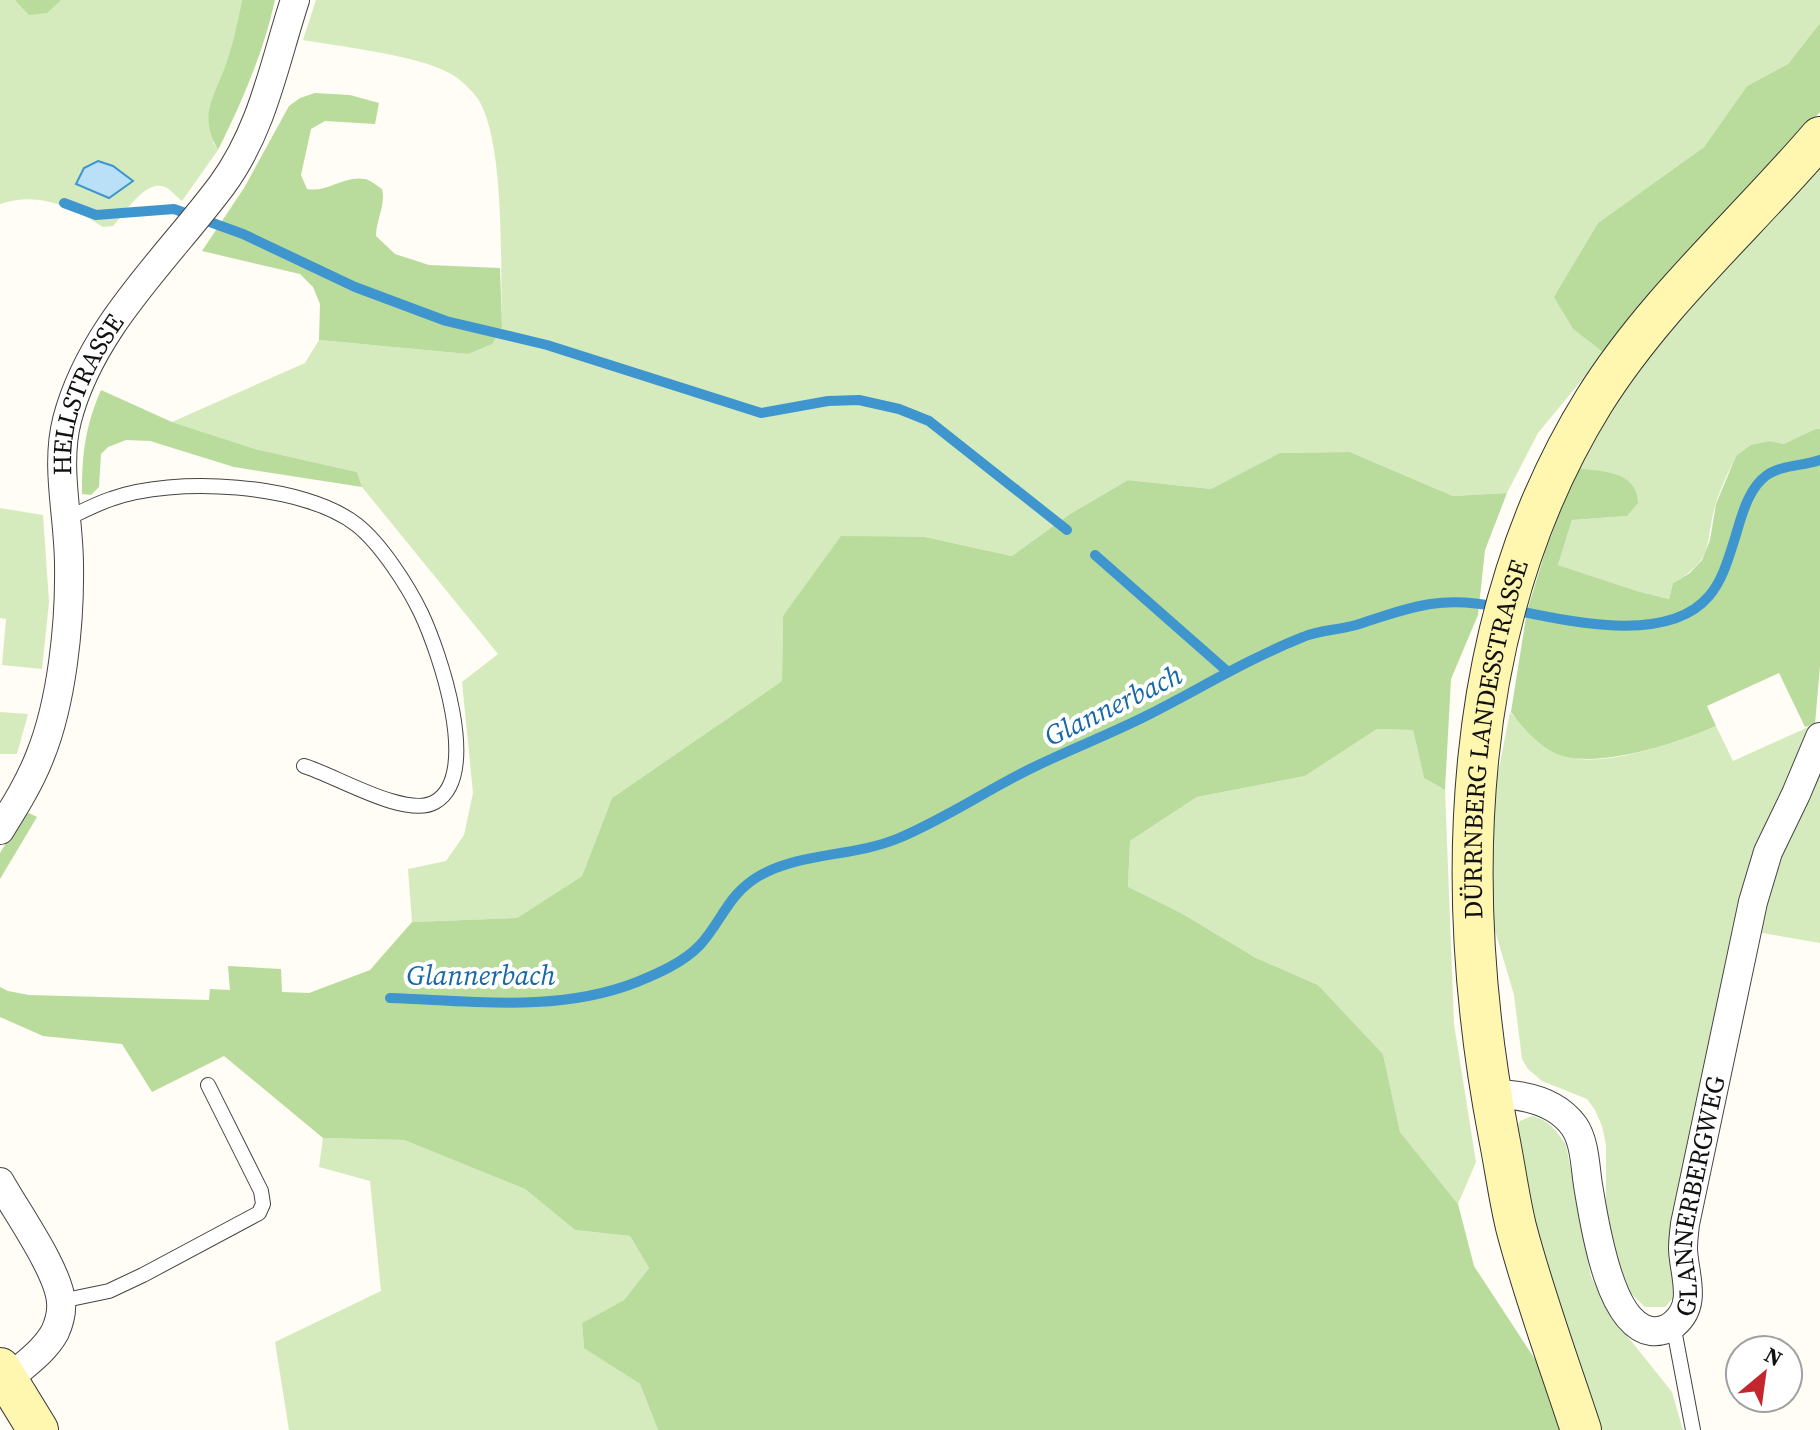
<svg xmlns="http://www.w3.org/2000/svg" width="1820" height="1430" viewBox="0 0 1820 1430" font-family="'Source Serif 4',serif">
  <rect width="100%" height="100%" fill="#fffdf5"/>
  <g fill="#d5ebbd">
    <path d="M0,0H242L236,35L226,65L213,143L218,150L182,201C177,197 172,191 167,188C147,176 125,213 113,226L103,227C71,206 37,191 0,204Z"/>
    <path d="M316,0H1820V23L1788,64L1747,86L1704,147L1598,223L1555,297L1573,329L1604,353L1538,433L1507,493L1453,496L1350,452L1281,453L1211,489L1128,480L1070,514L1012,556L925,537L783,616L782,681L612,798L582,876L517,918L412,922L408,869L446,861L464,835L473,793L462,682L498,654L362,487L357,472L255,449L172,422L305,363L319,340L468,354L502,327C500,272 506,143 478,99C473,92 463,82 456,77C427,56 342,47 303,40Z"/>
    <path d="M1820,164V429L1784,444L1770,441L1736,456C1729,471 1721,487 1716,503C1704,544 1716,559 1673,583L1669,599L1637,591L1558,565L1572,520L1627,516L1577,468L1603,422L1655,342Z"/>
    <path d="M0,508L43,515L49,602L42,669L2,665L6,619L0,618Z"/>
    <path d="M0,712L28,714L17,754H0Z"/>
    <path d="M1510,712C1523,727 1557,754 1576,758C1608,766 1687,740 1716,726L1733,761L1815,724L1765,832L1673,1298L1665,1307H1645L1625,1288L1610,1231L1606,1201V1145L1602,1126L1595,1110L1587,1099L1542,1081L1528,1069L1522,1059L1514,995L1494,927L1490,814Z"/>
    <path d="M1377,729L1413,730L1424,778L1445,790L1454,1024L1476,1162L1458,1204L1400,1132L1383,1054L1318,985L1256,958L1181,913L1128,888L1130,841L1197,797L1305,776Z"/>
    <path d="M1820,759V943L1757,932L1777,856Z"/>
    <path d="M1532,1116C1549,1120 1557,1131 1566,1145L1591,1277L1616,1322L1672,1392L1683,1430H1602L1539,1240L1513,1134L1520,1121Z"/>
    <path d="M323,1138L404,1140L525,1189L575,1230L630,1236L649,1268L624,1300L582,1323L584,1347L640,1384L658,1430H289L275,1342L381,1291L370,1181L319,1167Z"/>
  </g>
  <g fill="#b9dc9c">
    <path d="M15,0H61L47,13L29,15Z"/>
    <path d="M242,0H275C263,54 242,102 218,150C197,113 216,96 227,61C234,41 238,21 242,0Z"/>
    <path d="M1820,23V112L1638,307L1604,353L1573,329L1554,297L1598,223L1704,147L1747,86L1788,64Z"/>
    <path d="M315,93L350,95L379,103L375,124L325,121L311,129L301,175L307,189C326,193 345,175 365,179C370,180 377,186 382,189C386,205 376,220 376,236L395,254L429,265L500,268L502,327L492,344L468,354L319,340L320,304L313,287L300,274L202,251L244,188L289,106L300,98Z"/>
    <path d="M101,390L172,422L255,449L357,472L362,487L234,467L150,441L126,440L108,447L101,454L99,487L91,495L82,494C82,454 85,427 101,390Z"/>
    <path d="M1816,429H1820V666L1815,724L1805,727L1779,673L1707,706L1716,726C1679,743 1596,770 1557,754C1538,745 1523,728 1511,712L1527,611L1546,549L1577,468C1602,472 1637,470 1638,503L1627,516L1572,520L1558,565L1637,591L1669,599L1673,583L1690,573L1702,560L1710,540L1716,504L1736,456L1751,445L1770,441L1784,444Z"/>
    <path d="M1350,452L1453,496L1507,493L1485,550L1478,615L1451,679L1445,790L1424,778L1413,730L1377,729L1305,776L1197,797L1130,841L1128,887L1181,913L1256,958L1318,985L1383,1054L1400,1132L1458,1204L1474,1266L1540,1367L1561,1430H658L640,1384L584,1348L582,1323L624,1300L649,1268L630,1236L575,1230L525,1189L404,1140L323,1138L224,1056L152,1092L122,1044L43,1036L0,1017V987L8,991L29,995L209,1000L210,989L230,990L228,966L281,969L282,992L309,993L370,970L412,922L517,918L582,876L612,798L782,681L783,616L841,536L925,537L1012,556L1070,514L1128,480L1211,489L1280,453Z"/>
    <path d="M29,813L37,817L0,879V853L23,815Z"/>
  </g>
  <path fill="#b9e0f7" stroke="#3f96cf" stroke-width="2" d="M98,161L113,166L133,181L109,198L76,184L84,168Z"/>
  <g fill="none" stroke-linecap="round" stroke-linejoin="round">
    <g stroke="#3f96cf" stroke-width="10">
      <path d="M64,203L96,215L174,209L243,234L355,287L446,321L547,345L761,413L828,401L859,400L899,409L929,421L1067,530"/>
      <path d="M1095,555L1228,672"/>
      <path d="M1514,610C1568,621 1668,645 1709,596C1722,581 1728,560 1734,541C1741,519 1747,489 1767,475C1781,465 1804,466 1820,460"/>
      <path d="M390,998C472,1001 558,1013 637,982C659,973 684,962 700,945C722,921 728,894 759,876C801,852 854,857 899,838C944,819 984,792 1028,770C1068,750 1111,734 1150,714C1201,688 1250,658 1303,637C1319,630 1339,630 1356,625C1411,607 1440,595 1498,607"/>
    </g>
    <g stroke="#444" stroke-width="16">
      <g id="service">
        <path d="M66,519C81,512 96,504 111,499C173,476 304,483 357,525C381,544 408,586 421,613C439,651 482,775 435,802C406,819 335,775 304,766"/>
        <path d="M61,1301L109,1291L143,1275L259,1213L263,1204L261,1191L208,1085"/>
        <path d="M1673,1324L1693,1430"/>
      </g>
    </g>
    <g stroke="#444" stroke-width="30">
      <g id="minor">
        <path id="s1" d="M0,830C15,806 30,782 40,756C62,702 70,623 69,565C69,517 55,467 67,420C91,327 167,259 222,185C263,129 274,64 295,0"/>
        <path id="s2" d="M1491,1094C1521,1094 1555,1100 1574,1126C1585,1142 1585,1166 1588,1185C1594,1220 1608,1324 1651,1331C1660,1332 1668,1329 1674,1324C1698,1304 1684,1275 1683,1249C1683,1241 1684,1233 1685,1224L1753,902L1768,852L1796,794L1820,737"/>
        <path d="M0,1182C16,1211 59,1271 61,1302C62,1312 59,1323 55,1332C44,1352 24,1365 7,1380"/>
      </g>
    </g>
    <g stroke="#333" stroke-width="42">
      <g id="secondary">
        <path d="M0,1368L38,1430"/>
        <path id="s3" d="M1581,1430C1559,1363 1534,1296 1516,1227C1509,1198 1505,1167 1499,1137C1452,892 1459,619 1594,401C1656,302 1745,225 1820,137"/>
      </g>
    </g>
    <use href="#service" stroke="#fff" stroke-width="14"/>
    <use href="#minor" stroke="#fff" stroke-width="28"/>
    <use href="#secondary" stroke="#fff6b0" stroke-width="40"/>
  </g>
  <g text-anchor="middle" stroke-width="8" stroke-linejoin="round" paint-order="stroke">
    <g font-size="26" fill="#111" stroke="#fff">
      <text dy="9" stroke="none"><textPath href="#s1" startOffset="454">HELLSTRASSE</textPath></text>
      <text dy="9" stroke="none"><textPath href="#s3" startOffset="706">DÜRRNBERG LANDESSTRASSE</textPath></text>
      <text dy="9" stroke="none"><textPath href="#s2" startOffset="478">GLANNERBERGWEG</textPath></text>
    </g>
    <g font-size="28" font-style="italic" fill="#1768a6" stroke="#fff">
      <text transform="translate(1113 705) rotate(-26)" y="10">Glannerbach</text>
      <text x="481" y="985">Glannerbach</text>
    </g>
  </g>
  <g transform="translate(1764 1374) rotate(29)"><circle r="38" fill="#ffffff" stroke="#a0a0a0" stroke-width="2"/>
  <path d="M0-6L14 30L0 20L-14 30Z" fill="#c4262e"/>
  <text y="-12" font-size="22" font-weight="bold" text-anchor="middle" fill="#111111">N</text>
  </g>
</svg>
